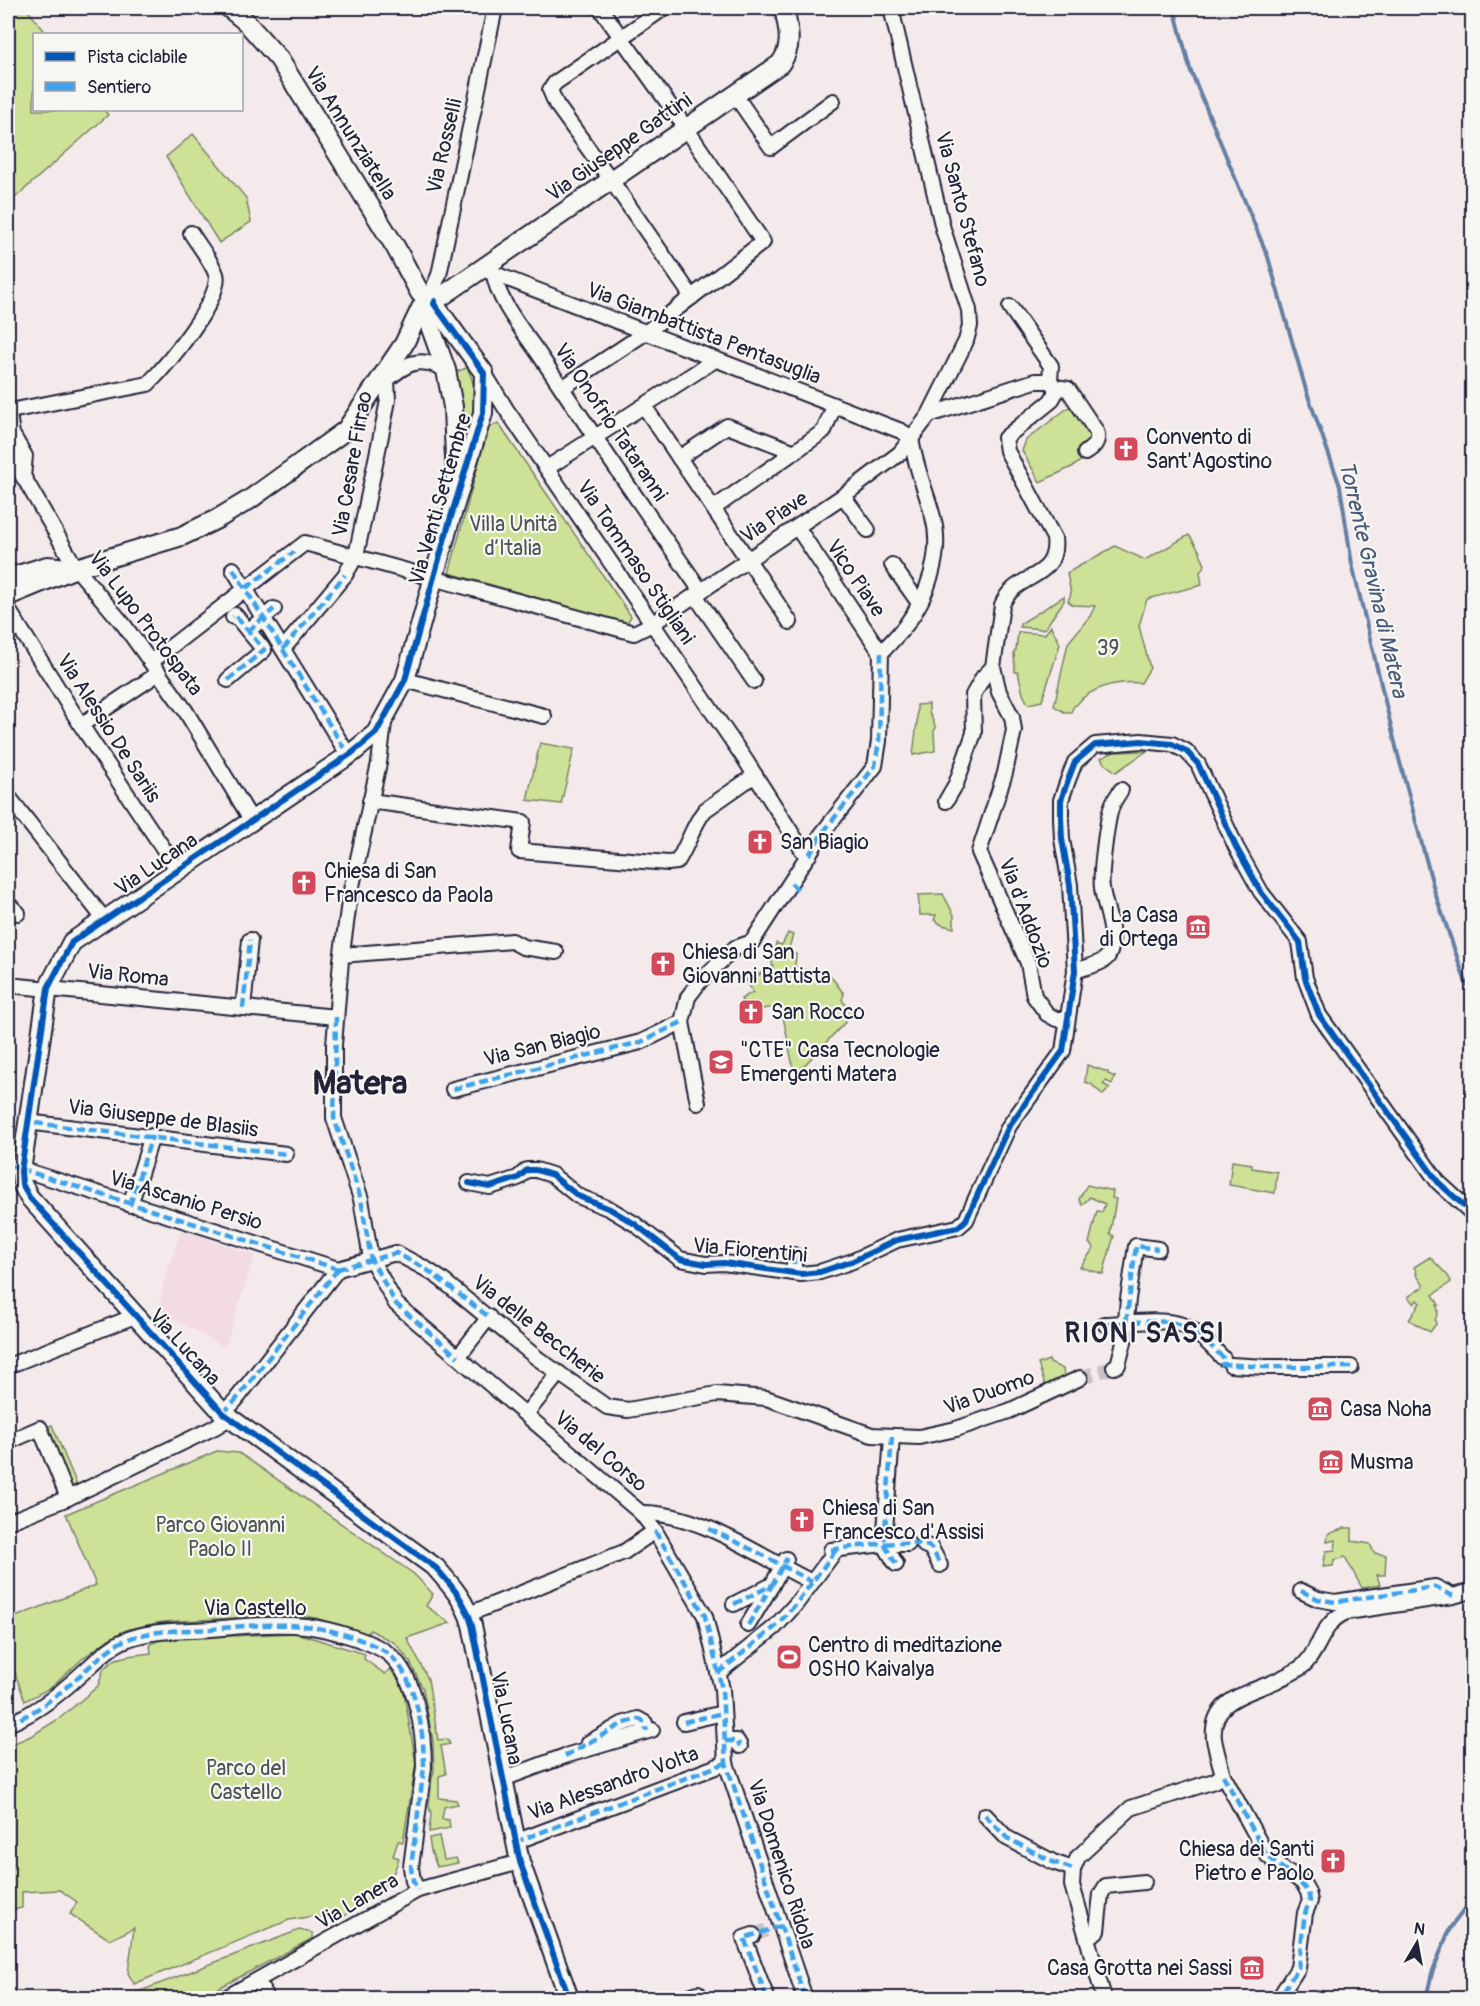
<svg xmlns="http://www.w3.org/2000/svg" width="1480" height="2006" viewBox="0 0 1480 2006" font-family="Pangolin,sans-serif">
  <rect width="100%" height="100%" fill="#f5eaeb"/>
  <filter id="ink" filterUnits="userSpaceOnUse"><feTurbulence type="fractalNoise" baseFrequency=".0167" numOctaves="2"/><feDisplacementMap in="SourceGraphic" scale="12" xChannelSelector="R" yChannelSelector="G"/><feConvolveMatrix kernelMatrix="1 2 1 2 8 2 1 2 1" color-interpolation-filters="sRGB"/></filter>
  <g filter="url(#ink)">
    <path fill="#f3dbe3" d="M181,1230L255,1255L225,1348L159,1311L163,1285Z"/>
    <g fill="#cde296" stroke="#788268" stroke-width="1.5">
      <path d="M8,8H26L47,34H34V110H104L108,115L8,204V140L15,132L8,124Z"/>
      <path d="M193,134L246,198L251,222L219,243L166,157Z"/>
      <path d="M467,368C484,399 471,426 463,458L452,373Z"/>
      <path d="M1073,404L1093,432L1085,457L1074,466L1040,482L1022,451L1026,440Z"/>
      <path d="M498,423L631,616L627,623L449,573L488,428Z"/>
      <path d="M1189,535L1199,550L1205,565L1200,572L1202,585L1147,599L1139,626L1150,668L1141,683C1120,681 1101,685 1084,697C1079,700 1080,704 1074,706L1071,712H1064L1054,706L1068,643L1090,616L1095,606L1073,605L1068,601L1071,594L1067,573L1115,546L1145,560Z"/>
      <path d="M1064,596V601L1045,628L1042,629L1020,627V624Z"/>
      <path d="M1051,626L1060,644L1042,701L1028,704L1023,694L1018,672H1015L1014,652L1016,650L1018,632L1045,634Z"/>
      <path d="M929,704V712L936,728L934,731L935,751L913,755L917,722V705Z"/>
      <path d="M540,743L574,749L561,804L527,800Z"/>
      <path d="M1147,751L1116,772L1104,763L1101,758L1114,752Z"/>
      <path d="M943,894L954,915V928L942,925L934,920L936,915H920L918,895Z"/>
      <path d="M788,933L793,935L788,951L796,954L795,967L805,970L827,971L844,994L842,1000L853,1014L797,1073L793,1067L781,1006L756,1010L755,1008L748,1010L741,999L753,992L746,980L756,971L759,975L764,970L767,973L773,968L771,957L774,954L776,943L782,945Z"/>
      <path d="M1087,1065L1108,1072V1074L1115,1077L1112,1084L1106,1081L1103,1084L1110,1088L1103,1095L1091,1084L1085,1082Z"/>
      <path d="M1232,1161L1252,1164V1168L1277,1172L1275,1193L1229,1185Z"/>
      <path d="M1087,1185L1113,1191L1112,1198L1116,1199L1110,1234L1114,1236L1103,1274L1080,1267L1094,1248L1089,1243L1097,1211L1102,1212L1105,1204L1090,1197L1082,1205L1079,1199Z"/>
      <path d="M1430,1257L1448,1276L1451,1282L1433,1295L1439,1305H1437L1438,1313L1435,1320L1436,1324L1430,1332L1409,1320L1420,1303L1417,1300L1414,1304L1408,1297L1424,1286L1416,1274L1417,1273L1414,1267Z"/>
      <path d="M1049,1360L1050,1363L1063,1369L1064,1376L1045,1385L1038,1364Z"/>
      <path d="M52,1425L77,1485L72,1487L47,1427Z"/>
      <path d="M217,1451L239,1453L414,1574L433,1594L426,1606L450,1623L407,1638L428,1679L438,1740L447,1739L450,1744L441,1746L446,1774L439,1776V1798L456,1800L458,1804L444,1807L442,1819L449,1820L450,1828L429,1832L431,1814L429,1806L432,1778L434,1772L433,1741L423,1689L409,1660L395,1643L370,1630L366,1635L316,1618L288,1615L162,1622L126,1630L109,1639L83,1658L52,1687L25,1701L8,1653V1620L96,1585L66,1514Z"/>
      <path d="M1345,1528H1352V1541L1370,1544L1374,1553L1386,1555L1385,1575H1377L1380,1585L1362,1588L1345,1557L1334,1560L1333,1566L1323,1567L1326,1551L1335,1550L1336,1540L1327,1542L1328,1534Z"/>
      <path d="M296,1633L365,1654L364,1659L385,1674L390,1669L399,1680L404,1693L416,1763L403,1842L398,1841L393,1856L399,1858L394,1872L386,1885L343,1917L332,1919L314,1916L289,1920L134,1984L128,1973L134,1928L110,1940L70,1914L77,1902L60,1890L22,1892V1908L12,1910V1908H8V1746L33,1735L60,1718L98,1686L104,1668L116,1659L128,1656L151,1653L150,1644L164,1639Z"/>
      <path d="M439,1836L444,1860L456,1858L458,1863L437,1867L431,1851L429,1838Z"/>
      <path d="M299,1930L313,1933V1938L200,1998H139L135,1993Z"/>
    </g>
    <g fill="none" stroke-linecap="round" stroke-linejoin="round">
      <g stroke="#647fa4" stroke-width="4">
        <path d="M1174,8L1190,69L1268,257L1306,390L1340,486L1352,564L1398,755L1435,893L1466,983L1472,992"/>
        <path d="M1426,1998L1432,1973L1450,1928L1472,1900"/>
      </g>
      <g stroke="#cbc2c8" stroke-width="14" stroke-dasharray="14 7" stroke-linecap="butt">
        <path d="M1080,1378L1114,1367"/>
        <path d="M753,1935L771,1929"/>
      </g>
      <g stroke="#22223b" stroke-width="18">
        <g id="street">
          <path d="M664,8L555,83L550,90L556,104L611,180L692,297"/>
          <path d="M891,8L943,229L969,310L970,326L966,341L929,415"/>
          <path d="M735,95L771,147L833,101"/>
          <path d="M482,269L901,431L911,437"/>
          <path d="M494,273C496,300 528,337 543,360C595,438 648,515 701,591"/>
          <path d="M431,293L439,275L495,8"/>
          <path d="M1010,307L1051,366L1050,381"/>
          <path d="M484,373L506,409L746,761L803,851L809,855"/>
          <path d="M383,383C406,364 418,354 446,370"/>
          <path d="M1055,387L1068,389L1096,431C1100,441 1094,447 1085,453"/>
          <path d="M562,388L645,333L763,242L686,128L600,8"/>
          <path d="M644,406L790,622"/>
          <path d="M8,407L12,434L25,456L23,477"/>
          <path d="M10,411L148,384C165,367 224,297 216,274C211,260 199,246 191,233"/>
          <path d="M8,450L76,568L124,625L185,710L252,821"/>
          <path d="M679,458L727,426L795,452"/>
          <path d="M547,468L715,360"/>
          <path d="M843,496L868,530"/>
          <path d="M714,508L824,431L834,406"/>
          <path d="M797,527L881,653"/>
          <path d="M892,565L919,603"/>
          <path d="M233,569L344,748"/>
          <path d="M695,595L754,681"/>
          <path d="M8,609L81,725L177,869"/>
          <path d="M248,631L274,609"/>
          <path d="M283,649L345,575L356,556L384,421L388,400L387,379"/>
          <path d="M151,662L305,543L634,633L652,624L843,496L900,453L929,415L1035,381H1050L1055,387V394L1051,401L1005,438L1007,451L1054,538C1059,582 1015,571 1002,605L993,667L999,692L1012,717L1014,730L1005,773L979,852L1028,963L1034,996L1047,1014L1056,1019H1067"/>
          <path d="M228,680L264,650L235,615L233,617"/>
          <path d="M405,680L544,716"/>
          <path d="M384,723L379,763L350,895L341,960L334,1045V1118L361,1199L371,1259L396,1304L641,1513L655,1531L705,1616L722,1689L726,1763L805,1998"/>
          <path d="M81,725L159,673"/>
          <path d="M8,796L104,919"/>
          <path d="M370,801L523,822L519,851L668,863L677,862C688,845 693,825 705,810L755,775"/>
          <path d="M946,801L956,784L974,733L973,695L983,677L993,667"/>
          <path d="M8,904L18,913"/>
          <path d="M342,955L512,941L523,947L556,952"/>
          <path d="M1075,971C1085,967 1102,965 1108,956C1119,937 1104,907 1102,888C1100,875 1107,818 1112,806C1113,801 1118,795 1121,790"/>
          <path d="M8,985L336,1017"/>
          <path d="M243,1008L250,940"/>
          <path d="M453,1089L641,1042L682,1022"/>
          <path d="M698,1103L682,1022L688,997L700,981L735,948L752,942L821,835L875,766L879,741L881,653C889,644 898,635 906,625C928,596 943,553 933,517C926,490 914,464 911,437"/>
          <path d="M35,1123L286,1154"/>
          <path d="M8,1165L338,1269"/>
          <path d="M469,1183L490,1187L518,1178L527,1170H536L552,1175L578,1196L610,1209L635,1224L680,1259L706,1264L724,1263L801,1274L820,1272L853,1261L897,1240L958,1227L966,1220L1009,1126L1063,1051L1075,971L1070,885L1062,839L1061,818V800L1068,780L1075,762L1095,745L1141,741L1172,744L1186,751L1198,764L1236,847L1261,892L1300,942L1305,978L1319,1015L1438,1182L1472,1213"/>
          <path d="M130,1205L152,1136"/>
          <path d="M794,1255V1273"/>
          <path d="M338,1269L396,1253L426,1269L441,1279L537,1358L607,1407L628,1410L717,1394L766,1398L872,1435L919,1437L956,1429L1009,1411L1080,1378"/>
          <path d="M1105,1324C1127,1323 1161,1318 1182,1325C1198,1331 1211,1346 1223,1358"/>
          <path d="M458,1357L489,1317"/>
          <path d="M1231,1365L1266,1367H1351"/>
          <path d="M8,1366L135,1316"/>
          <path d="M1114,1367L1118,1365L1124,1342L1128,1299L1136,1246L1158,1249"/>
          <path d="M223,1413L235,1401L338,1269"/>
          <path d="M526,1414L559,1373"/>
          <path d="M892,1437L884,1544L896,1564"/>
          <path d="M8,1442L40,1428L68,1498"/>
          <path d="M641,1513C700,1512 760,1557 812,1582"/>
          <path d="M8,1522L68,1498L215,1427L229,1418"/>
          <path d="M924,1545L931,1548L940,1565"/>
          <path d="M831,1550L884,1544H908"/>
          <path d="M1301,1591L1318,1599L1335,1602L1435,1587L1453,1596"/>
          <path d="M734,1604L772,1585L786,1559"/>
          <path d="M469,1614L624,1552L655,1531"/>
          <path d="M748,1625L772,1585"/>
          <path d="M718,1673L775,1627L796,1604L836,1550"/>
          <path d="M684,1722L723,1713"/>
          <path d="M8,1724C39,1712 64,1690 89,1667C99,1658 109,1648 121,1642C149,1629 181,1631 211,1629C242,1626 275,1623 306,1626C328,1629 375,1641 391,1656C417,1680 424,1733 424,1767L411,1867L413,1881L418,1890"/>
          <path d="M725,1741H737L740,1746"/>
          <path d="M588,1743L622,1724L638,1719L645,1723L647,1731"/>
          <path d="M1223,1775L1266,1854L1283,1869"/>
          <path d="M503,1779L565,1756L652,1730"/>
          <path d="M985,1815L1007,1838L1053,1862L1073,1869"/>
          <path d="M515,1842L726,1763"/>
          <path d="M753,1935L744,1938L767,1998"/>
          <path d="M1088,1937L1097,1931L1101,1894L1106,1886L1144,1882"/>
          <path d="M258,1981L266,1998"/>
          <path d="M225,1998L418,1890L520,1862"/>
          <path d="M683,1998L698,1993L700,1998"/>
          <path d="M1104,1998L1072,1885L1073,1869L1078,1857L1131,1808L1214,1781L1223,1775C1220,1763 1216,1751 1214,1739C1210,1699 1247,1694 1276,1681C1285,1676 1296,1672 1304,1665C1321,1648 1322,1621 1347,1612L1453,1596L1472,1591"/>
          <path d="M1279,1998L1298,1968L1305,1913L1310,1901L1308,1892L1303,1883L1290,1873"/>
        </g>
      </g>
      <g stroke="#22223b" stroke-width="22">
        <g id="secondary">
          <path d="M229,8L245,21L279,59L396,248L420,293"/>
          <path d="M435,301L780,64C794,46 788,28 784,8"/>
          <path d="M434,304L484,373L483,413L450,520L405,680L376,733L352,753L72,942L48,988L21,1171L22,1184L29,1197L223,1413L436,1568C451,1585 466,1602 472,1625L520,1862L569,1998"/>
          <path d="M424,309L446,370L453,407L456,485"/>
          <path d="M8,578L47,566L68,568"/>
          <path d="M8,596L76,568L182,536L217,519L249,500L346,430L404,344L421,308"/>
        </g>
      </g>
      <use href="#street" stroke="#f6f6f2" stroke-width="14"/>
      <use href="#secondary" stroke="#f6f6f2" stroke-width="18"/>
      <g stroke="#3ea2ec" stroke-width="4.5" stroke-dasharray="9 4.5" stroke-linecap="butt">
        <path d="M233,569L344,748"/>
        <path d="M246,588L294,552"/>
        <path d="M248,631L274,609"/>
        <path d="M283,649L345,575"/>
        <path d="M228,680L264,650L235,615L233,617"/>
        <path d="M809,855L821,835L875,766L879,741L881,653"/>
        <path d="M791,883L799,891"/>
        <path d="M243,1008L250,940"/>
        <path d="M336,1017L334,1118L361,1199L371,1259L396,1304L458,1357"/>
        <path d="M453,1089L641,1042L682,1022"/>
        <path d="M35,1123L286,1154"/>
        <path d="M8,1165L338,1269"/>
        <path d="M130,1205L152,1136"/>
        <path d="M794,1255V1273"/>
        <path d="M338,1269L396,1253L426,1269L489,1317"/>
        <path d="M1126,1323L1136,1246L1158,1249"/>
        <path d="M1105,1324C1127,1323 1161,1318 1182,1325C1198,1331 1211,1346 1223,1358L1222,1364L1266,1367H1351"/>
        <path d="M223,1413L235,1401L338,1269"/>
        <path d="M892,1437L884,1544L896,1564"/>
        <path d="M709,1529L759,1553L812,1582"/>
        <path d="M655,1531L705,1616L722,1689L726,1763L805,1998"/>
        <path d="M831,1550C847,1547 920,1537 931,1548C935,1552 937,1560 940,1565"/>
        <path d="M1301,1591L1318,1599L1335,1602L1435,1587L1453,1596"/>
        <path d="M734,1604L772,1585L787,1558"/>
        <path d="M748,1625L772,1585"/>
        <path d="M718,1673L775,1627L796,1604L836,1550"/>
        <path d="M684,1722L723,1713"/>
        <path d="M8,1724C39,1712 64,1690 89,1667C99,1658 109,1648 121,1642C149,1629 181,1631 211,1629C242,1626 275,1623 306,1626C328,1629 375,1641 391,1656C417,1680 424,1733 424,1767L411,1867L413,1881L418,1890"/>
        <path d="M725,1741H737L740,1746"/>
        <path d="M565,1756L622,1724L638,1719L642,1720L647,1731"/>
        <path d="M1223,1775L1266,1854L1278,1865L1296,1878L1308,1892L1310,1901L1305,1913L1298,1968L1279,1998"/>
        <path d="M985,1815L1007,1838L1053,1862L1073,1869"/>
        <path d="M515,1842L726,1763"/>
        <path d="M767,1998L744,1938L781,1926"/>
      </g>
      <g stroke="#f6f6f2" stroke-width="10">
        <g id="cycleway">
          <path d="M435,301L434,304L484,373L483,413L450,520L405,680L376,733L352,753L72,942L48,988L21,1171L22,1184L29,1197L223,1413L436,1568C451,1585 466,1602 472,1625L520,1862L569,1998"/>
          <path d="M469,1183L490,1187L518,1178L527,1170H536L552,1175L578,1196L610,1209L635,1224L680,1259L706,1264L724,1263L801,1274L820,1272L853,1261L897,1240L958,1227L966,1220L1009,1126L1063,1051L1075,971L1070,885L1062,839L1061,818V800L1068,780L1075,762L1095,745L1141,741L1172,744L1186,751L1198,764L1236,847L1261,892L1300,942L1305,978L1319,1015L1438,1182L1472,1213"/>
        </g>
      </g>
      <use href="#cycleway" stroke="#0057b8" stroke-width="6"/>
    </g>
  </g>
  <defs>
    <g id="church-square" transform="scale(1.35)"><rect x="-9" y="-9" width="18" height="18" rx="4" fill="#d1495b" stroke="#f6f6f2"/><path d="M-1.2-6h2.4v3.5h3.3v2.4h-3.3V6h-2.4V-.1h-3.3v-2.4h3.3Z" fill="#fff"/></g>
    <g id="museum-square" transform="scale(1.35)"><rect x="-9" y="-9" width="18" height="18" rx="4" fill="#d1495b" stroke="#f6f6f2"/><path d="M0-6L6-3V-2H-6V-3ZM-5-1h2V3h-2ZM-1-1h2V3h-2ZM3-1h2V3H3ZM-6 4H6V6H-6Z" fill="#fff"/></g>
    <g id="university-square" transform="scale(1.35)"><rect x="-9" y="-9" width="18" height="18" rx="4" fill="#d1495b" stroke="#f6f6f2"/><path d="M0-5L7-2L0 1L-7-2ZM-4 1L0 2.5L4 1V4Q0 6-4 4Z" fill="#fff"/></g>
    <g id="stadium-square" transform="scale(1.35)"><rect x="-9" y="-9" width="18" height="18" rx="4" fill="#d1495b" stroke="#f6f6f2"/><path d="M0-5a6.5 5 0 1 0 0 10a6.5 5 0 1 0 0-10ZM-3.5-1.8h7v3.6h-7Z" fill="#fff"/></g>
  </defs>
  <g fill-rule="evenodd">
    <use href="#church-square" x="1126" y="449"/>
    <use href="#church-square" x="760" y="842"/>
    <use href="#church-square" x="304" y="883"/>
    <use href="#museum-square" x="1198" y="927"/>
    <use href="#church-square" x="663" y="964"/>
    <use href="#church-square" x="751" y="1012"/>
    <use href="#university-square" x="721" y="1062"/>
    <use href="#museum-square" x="1320" y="1409"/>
    <use href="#museum-square" x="1331" y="1462"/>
    <use href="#church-square" x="802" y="1520"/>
    <use href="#stadium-square" x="789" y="1657"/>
    <use href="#church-square" x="1333" y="1861"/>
    <use href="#museum-square" x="1252" y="1968"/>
  </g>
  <g text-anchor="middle" stroke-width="4.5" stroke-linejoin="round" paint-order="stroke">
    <g font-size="21" fill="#22223b" stroke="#f6f6f2">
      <text transform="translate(351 133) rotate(58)" y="7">Via Annunziatella</text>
      <text transform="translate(444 146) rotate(-77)" y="7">Via Rosselli</text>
      <text transform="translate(619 147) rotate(-35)" y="7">Via Giuseppe Gattini</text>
      <text transform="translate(963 209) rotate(75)" y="7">Via Santo Stefano</text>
      <text transform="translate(704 333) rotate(21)" y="7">Via Giambattista Pentasuglia</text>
      <text transform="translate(611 422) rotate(56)" y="7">Via Onofrio Tataranni</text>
      <text transform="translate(352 464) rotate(-80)" y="7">Via Cesare Firrao</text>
      <text transform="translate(440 499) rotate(-74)" y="7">Via Venti Settembre</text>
      <text transform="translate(774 517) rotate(-34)" y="7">Via Piave</text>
      <text transform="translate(636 562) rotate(56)" y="7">Via Tommaso Stigliani</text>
      <text transform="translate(856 578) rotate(56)" y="7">Vico Piave</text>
      <text transform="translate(146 623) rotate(53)" y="7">Via Lupo Protospata</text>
      <text transform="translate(109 728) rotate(57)" y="7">Via Alessio De Sariis</text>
      <text transform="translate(156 864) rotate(-34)" y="7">Via Lucana</text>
      <text transform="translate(1026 913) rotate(69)" y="7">Via d'Addozio</text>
      <text transform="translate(128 975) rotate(6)" y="7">Via Roma</text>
      <text transform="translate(542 1045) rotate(-14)" y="7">Via San Biagio</text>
      <text transform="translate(163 1118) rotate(7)" y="7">Via Giuseppe de Blasiis</text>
      <text transform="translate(186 1200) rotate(17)" y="7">Via Ascanio Persio</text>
      <text transform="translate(750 1250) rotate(5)" y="7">Via Fiorentini</text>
      <text transform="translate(539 1329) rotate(38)" y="7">Via delle Beccherie</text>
      <text transform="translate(185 1347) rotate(48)" y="7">Via Lucana</text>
      <text transform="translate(989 1392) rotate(-20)" y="7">Via Duomo</text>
      <text transform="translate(601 1451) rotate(40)" y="7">Via del Corso</text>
      <text x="255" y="1615">Via Castello</text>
      <text transform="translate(507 1718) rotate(79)" y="7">Via Lucana</text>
      <text transform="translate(613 1783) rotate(-20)" y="7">Via Alessandro Volta</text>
      <text transform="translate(782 1864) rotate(72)" y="7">Via Domenico Ridola</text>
      <text transform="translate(357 1901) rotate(-30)" y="7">Via Lanera</text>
    </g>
    <g font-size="21" fill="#22223b" stroke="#f6f6f2" text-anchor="start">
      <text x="1146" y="444">Convento di<tspan x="1146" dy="24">Sant'Agostino</tspan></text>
      <text x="780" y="849">San Biagio</text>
      <text x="324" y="878">Chiesa di San<tspan x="324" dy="24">Francesco da Paola</tspan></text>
      <text x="1178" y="922" text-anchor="end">La Casa<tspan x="1178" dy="24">di Ortega</tspan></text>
      <text x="682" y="959">Chiesa di San<tspan x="682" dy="24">Giovanni Battista</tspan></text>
      <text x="771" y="1019">San Rocco</text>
      <text x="740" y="1057">"CTE" Casa Tecnologie<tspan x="740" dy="24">Emergenti Matera</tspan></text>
      <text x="1340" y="1416">Casa Noha</text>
      <text x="1350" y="1469">Musma</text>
      <text x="822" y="1515">Chiesa di San<tspan x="822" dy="24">Francesco d'Assisi</tspan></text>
      <text x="808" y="1652">Centro di meditazione<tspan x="808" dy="24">OSHO Kaivalya</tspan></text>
      <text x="1314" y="1856" text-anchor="end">Chiesa dei Santi<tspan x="1314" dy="24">Pietro e Paolo</tspan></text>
      <text x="1232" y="1975" text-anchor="end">Casa Grotta nei Sassi</text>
    </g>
    <g font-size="21" fill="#4d5252" stroke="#f6f6f2">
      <text x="513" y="531">Villa Unità<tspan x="513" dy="24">d’Italia</tspan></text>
      <text x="1108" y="655">39</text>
      <text x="220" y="1532">Parco Giovanni<tspan x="220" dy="24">Paolo II</tspan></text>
      <text x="246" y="1775">Parco del<tspan x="246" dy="24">Castello</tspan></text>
    </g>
    <g font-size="22" font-style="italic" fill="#485878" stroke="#f6f6f2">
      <text transform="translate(1374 579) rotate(77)" y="8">Torrente Gravina di Matera</text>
    </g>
    <g font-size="27" font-weight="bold" letter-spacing="1.5" fill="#22223b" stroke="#f6f6f2">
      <text x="1145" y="1342">RIONI SASSI</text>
    </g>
    <g font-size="33" font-weight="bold" fill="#22223b" stroke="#f6f6f2">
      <text x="360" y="1094">Matera</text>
    </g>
  </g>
  <rect width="1480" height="2006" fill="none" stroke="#f6f6f2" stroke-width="30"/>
  <rect x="15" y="15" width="1450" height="1976" fill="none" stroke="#22223b" stroke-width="2" filter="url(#ink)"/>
  <rect x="33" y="33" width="210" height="78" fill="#f6f6f2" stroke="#a1a1a9" stroke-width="1.5"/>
  <rect x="45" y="52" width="30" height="9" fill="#0057b8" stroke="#a1a1a9" stroke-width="1.5"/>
  <text x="87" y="63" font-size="18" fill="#22223b">Pista ciclabile</text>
  <rect x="45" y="82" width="30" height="9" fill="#3ea2ec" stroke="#a1a1a9" stroke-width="1.5"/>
  <text x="87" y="93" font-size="18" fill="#22223b">Sentiero</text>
  <g transform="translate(1417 1943) rotate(10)" stroke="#f6f6f2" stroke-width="4.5" paint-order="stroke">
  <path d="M0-4.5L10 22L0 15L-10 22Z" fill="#22223b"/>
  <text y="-9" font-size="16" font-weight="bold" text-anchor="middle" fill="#22223b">N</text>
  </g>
</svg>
